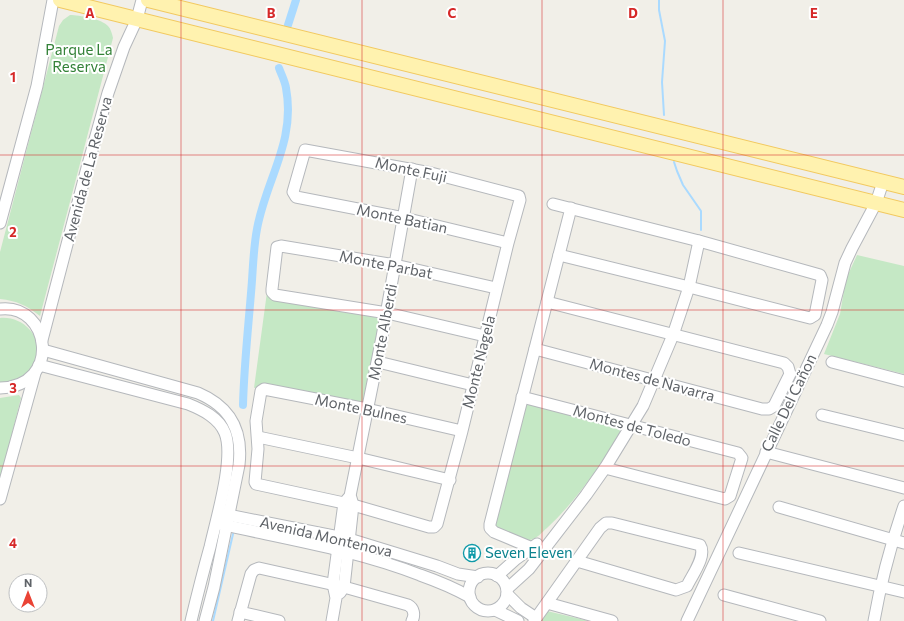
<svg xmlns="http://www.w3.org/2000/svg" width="904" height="621" viewBox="0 0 904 621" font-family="Commissioner,sans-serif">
  <rect width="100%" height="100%" fill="#f1efe8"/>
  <g fill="#c5e8c5">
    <path d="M70,15C79,15 102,19 108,26C111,29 112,34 113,38L40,316C26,305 17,301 0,299V252L59,26L63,20Z"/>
    <path d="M857,255L904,266V374L824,354L840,314L846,279Z"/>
    <path d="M267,292L270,298L276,301L374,317L379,319L381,321L364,404L260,386L254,388Z"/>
    <path d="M0,318C22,316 42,335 37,357C36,364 30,371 26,376L0,384Z"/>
    <path d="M19,395L21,398L0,481V398Z"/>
    <path d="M527,404L618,426L621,433C599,467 577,500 547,528C542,532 537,539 530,540C522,541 505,534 497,532L493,524L523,407Z"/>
    <path d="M547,611L589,621H540Z"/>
  </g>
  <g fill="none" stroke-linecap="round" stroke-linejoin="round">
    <g stroke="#aadaff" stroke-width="2">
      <path d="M659,0V10L665,41L662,82L664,115"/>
      <path d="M674,162L677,171L683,185L701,211V230"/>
      <path d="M213,621L233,534"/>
    </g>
    <g stroke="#aadaff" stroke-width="8">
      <path d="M288,25L296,0"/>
      <path d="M243,405C244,367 248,330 251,293C253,272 253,250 257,229C266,179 296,142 286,88C285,81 281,74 279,68"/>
    </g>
    <g stroke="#b5b8bc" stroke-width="13">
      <g id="minor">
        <path d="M553,204L699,241L820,275L822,280L815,315L810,318L689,287L559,255"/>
        <path d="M0,223L37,86L53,0"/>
        <path d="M0,309C50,303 63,386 0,388"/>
        <path d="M485,336L387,313L275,295L272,292V289L277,247L281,246L395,265L496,288"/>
        <path d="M42,340L87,168L108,93L124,47L137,19L142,0"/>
        <path d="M535,349L762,409H769L774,406L790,374L788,367L784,363L547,302"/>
        <path d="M43,350L198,393C231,407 243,431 239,465L214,587L205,621"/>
        <path d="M378,362L473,385"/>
        <path d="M832,362L904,381"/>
        <path d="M39,365L188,404C203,410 219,418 225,433C235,458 216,520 210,547C203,572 197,596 191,621"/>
        <path d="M522,397L738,453L742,458L730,496L725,499L605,468"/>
        <path d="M822,415L904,435"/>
        <path d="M462,431L367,409L264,389L261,391L256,421L258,449L255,482L256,484L353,505L429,527H434L437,524L462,431L508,243L520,200L519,196L431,173L305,150L293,192L296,197L404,218L508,243"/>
        <path d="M258,437L358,458L450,480"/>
        <path d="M766,452L904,488"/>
        <path d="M0,499L35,373"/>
        <path d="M779,507L904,543"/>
        <path d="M223,514L349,539L437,566L458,574L478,577"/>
        <path d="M220,524C287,539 356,550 420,575C437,581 454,588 470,597"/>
        <path d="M542,552L494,532L490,528V524L571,208"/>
        <path d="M739,553L904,592"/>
        <circle cx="488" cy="592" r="19"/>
        <path d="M497,576L516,559L537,544"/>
        <path d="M507,589L529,569L586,495L605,468L643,406L673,335L689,287L699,241"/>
        <path d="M340,593L344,587L353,505L351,498"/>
        <path d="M507,594L521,608L536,618"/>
        <path d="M724,595L820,621"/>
        <path d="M547,603L612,621"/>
        <path d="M495,610L518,621"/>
        <path d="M240,612L279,621"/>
        <path d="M238,621L251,574L254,570L259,568L344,587L408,605C414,608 415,615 412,621"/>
        <path d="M332,621L336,598L333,584L344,503L350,496L382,337L412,169"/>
        <path d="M534,621L600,528L606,523H612L700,545C707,556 692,575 687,586L676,590L577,561"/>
        <path d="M687,621L827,325L832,312L845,263L852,248L876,203L883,182"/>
        <path d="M874,621C881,581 891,544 904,506"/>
      </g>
    </g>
    <g stroke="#f2c960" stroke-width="16">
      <g id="major">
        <path d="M60,0L904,210"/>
        <path d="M148,0L904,187"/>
      </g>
    </g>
    <use href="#minor" stroke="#fff" stroke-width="11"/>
    <use href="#major" stroke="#fff2af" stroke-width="14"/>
  </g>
  <path fill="none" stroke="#d62828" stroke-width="1" stroke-opacity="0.55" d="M181,0V621M362,0V621M542,0V621M723,0V621M0,155H904M0,310H904M0,466H904"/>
  <defs>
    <g id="building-ring" transform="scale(0.9)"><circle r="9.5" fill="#fff" stroke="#0f9aa8" stroke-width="1.5"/><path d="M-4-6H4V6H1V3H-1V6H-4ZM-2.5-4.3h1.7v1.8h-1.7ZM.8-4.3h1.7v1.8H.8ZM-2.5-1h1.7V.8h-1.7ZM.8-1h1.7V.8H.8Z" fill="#0f9aa8"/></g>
  </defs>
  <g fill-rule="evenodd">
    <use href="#building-ring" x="472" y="553"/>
  </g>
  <g text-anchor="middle" stroke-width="4" stroke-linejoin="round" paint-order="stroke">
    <g font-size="15" fill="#348238" stroke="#fff">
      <text x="79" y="55">Parque La<tspan x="79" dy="17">Reserva</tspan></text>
    </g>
    <g font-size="15" fill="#5f6368" stroke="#fff">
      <text transform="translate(88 169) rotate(-75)" y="5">Avenida de La Reserva</text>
      <text transform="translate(411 170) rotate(12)" y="5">Monte Fuji</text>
      <text transform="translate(402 219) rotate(12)" y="5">Monte Batian</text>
      <text transform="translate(386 265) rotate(11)" y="5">Monte Parbat</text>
      <text transform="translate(383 332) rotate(-79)" y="5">Monte Alberdi</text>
      <text transform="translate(479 362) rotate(-76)" y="5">Monte Nagela</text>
      <text transform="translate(652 380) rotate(15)" y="5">Montes de Navarra</text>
      <text transform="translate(789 403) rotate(-64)" y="5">Calle Del Cañon</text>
      <text transform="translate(361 409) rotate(12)" y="5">Monte Bulnes</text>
      <text transform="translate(632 426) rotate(15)" y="5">Montes de Toledo</text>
      <text transform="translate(326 537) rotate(13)" y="5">Avenida Montenova</text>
    </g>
    <g font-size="15" fill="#0d838f" stroke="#fff" text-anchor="start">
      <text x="485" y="558">Seven Eleven</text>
    </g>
  </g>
  <g font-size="13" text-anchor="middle" font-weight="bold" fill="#d62828" stroke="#fff" stroke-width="4" stroke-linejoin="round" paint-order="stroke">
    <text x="90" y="18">A</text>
    <text x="271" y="18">B</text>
    <text x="452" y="18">C</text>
    <text x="633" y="18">D</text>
    <text x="814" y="18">E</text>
    <text x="13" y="82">1</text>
    <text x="13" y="237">2</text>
    <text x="13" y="393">3</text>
    <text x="13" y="548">4</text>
  </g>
  <g transform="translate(28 593)"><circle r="19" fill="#ffffff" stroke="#bfc1c3"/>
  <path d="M0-3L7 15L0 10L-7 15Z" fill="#ea4335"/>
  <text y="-6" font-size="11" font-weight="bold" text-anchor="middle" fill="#5f6368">N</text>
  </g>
</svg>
